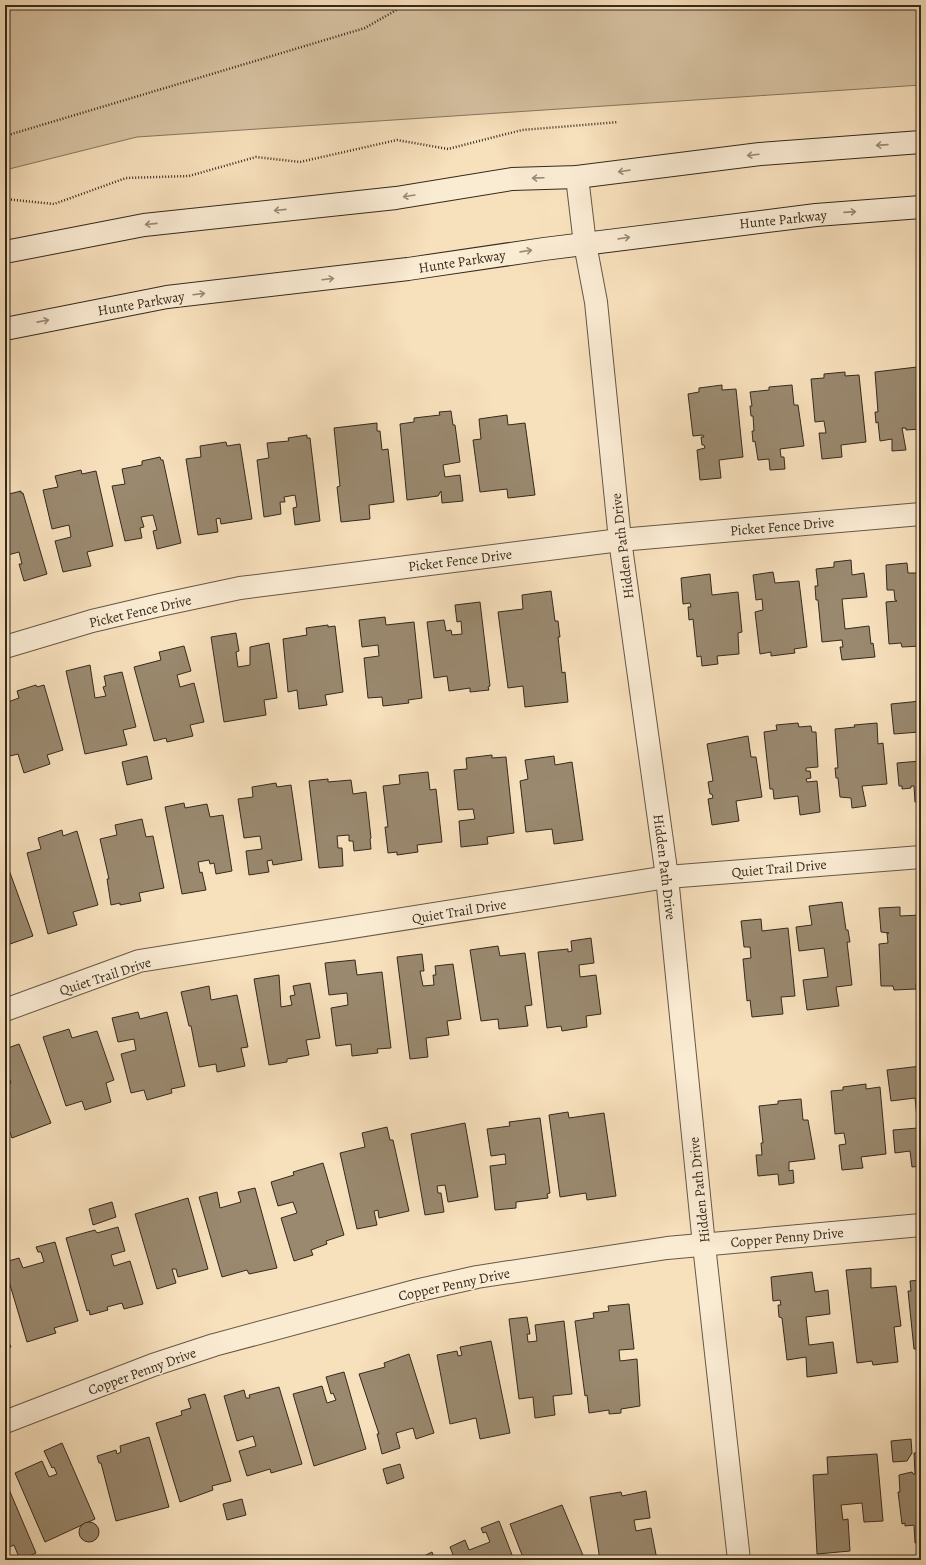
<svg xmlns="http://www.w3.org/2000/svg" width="926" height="1565" viewBox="0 0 926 1565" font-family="Alegreya,serif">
  <rect width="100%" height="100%" fill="#f7e0bc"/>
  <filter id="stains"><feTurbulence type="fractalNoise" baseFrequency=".005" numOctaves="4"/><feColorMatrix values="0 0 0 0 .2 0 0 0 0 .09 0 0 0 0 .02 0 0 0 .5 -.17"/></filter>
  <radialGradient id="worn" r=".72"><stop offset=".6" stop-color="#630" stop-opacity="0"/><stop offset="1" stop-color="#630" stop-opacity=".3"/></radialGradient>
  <path fill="#d6c1a1" stroke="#86765e" d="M5,5H921V85L137,137L5,170Z"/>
  <g fill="#9a896f" stroke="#352a1c">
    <path d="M917,367L918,387H921V429L906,430V428H902L906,450L892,451V439L880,441L878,422L876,423L875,412H878L875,372Z"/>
    <path d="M845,372V376L859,375L866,442L841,445L842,457L822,459L819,433H826L824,421L815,422L811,379L824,378V374Z"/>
    <path d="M722,385V390L736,389L743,457L719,460L721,478L700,480L697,450L705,448L704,445H702L701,437H704L703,435L693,436L688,394L699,392V388Z"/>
    <path d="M792,385L794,405H798L804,446L780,449L781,457H784L785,469L770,470L769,459L758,460L755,441L753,442L752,431H754L753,416H751L750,406H752L750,392L769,390V387Z"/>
    <path d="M451,411L453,425H455L460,462L443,465L445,477L460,475L463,501L442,503L441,491L438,496L407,500L400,424L414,422V418L440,415L439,412Z"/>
    <path d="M507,415L508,425L525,423L535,495L508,498L507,489L480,492L473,440L481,439L479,419Z"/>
    <path d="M377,423V431H380L382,450L388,449L394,502L369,505L370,519L341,522L337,487L340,486L334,428Z"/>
    <path d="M307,435V438H310L320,521L295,525L293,508L297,507L295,495L284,497L285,502H280L281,514L264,517L257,460L269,458L267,443L289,441L288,438Z"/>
    <path d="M226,442L227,446L240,444L252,519L221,524L220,518L216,519L218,532L198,535L186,459L201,457L200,446Z"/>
    <path d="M160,457L161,460H163L181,543L157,549L153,531L157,530L153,515L141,517L144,527L140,528L142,538L125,541L112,486L125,484L122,469L142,465V461Z"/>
    <path d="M81,470L82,474L96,471L113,546L87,552L91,566L63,572L55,541L71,537L69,525L52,529L43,490L58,487L55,476Z"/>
    <path d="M21,491V493H23L47,574L24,581L19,564H22L19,552L8,555L10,560L5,561L8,573L5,574V495Z"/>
    <path d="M851,560L852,575L864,573L867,597L842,599L845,629L869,626L871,644L873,643L875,657L842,660L840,647H843L842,640L822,642L818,600H816L815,586H818L816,569L834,567V562Z"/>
    <path d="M907,563L908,573H921V646L902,647L901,643L889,644L886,602L897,601L895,600L894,590H887L886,565Z"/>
    <path d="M773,572L775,583L799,581L807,647L794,649L795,653L771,656V652L760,654L755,612L763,610L762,599L756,600L753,575Z"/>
    <path d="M710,574L712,595L738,592L742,632L738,633L739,654L717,656L718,664L702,666L701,656L697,657L693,619L689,620L688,607H691L690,603L683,604L681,578Z"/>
    <path d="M551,591L555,621H558L560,637H558L562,673L565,672L568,702L525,707L523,686L508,688L498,612L523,609L522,595Z"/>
    <path d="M480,602L490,686L488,687L489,690L470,692V688L449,691L447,676L434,678L427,622L444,620L446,631L451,630L452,635L462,634L461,621L457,622L455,605Z"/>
    <path d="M385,617L386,625L414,622L422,698L408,700L409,703L383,706L382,697L368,698L364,658L379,656L378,645L362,647L359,620Z"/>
    <path d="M328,625V627L335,626L343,692L325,695L327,705L299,709L297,690L288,692L283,639L307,635L306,628Z"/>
    <path d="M236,633L239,651L236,652L238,667L250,665V647L269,643L277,698L264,700L266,715L224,722L211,637Z"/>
    <path d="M184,646L191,671L177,675L180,687L194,683L204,722L190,725L193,736L167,742L166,738L154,741L134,667L161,660L159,652Z"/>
    <path d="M90,665L95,698L106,696L103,687L106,686L104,676L122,672L136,727L123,730L127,745L85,754L66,671Z"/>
    <path d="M36,685L37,687L44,685L63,750L47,755L50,764L24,773L18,754L10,756L5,740V703L19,698L17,691Z"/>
    <path d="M921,701V756L919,732L894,734L891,704Z"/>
    <path d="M798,723L799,727L811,726L812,732H816L818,767L806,768V771H810L811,778L806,779L807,782L817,781L820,812L800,815L798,796L774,799L773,789H770L764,732L777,730L776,725Z"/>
    <path d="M877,723L878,744L883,743L887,784L862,786L866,806L852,808L851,798L840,797L838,778H836L835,768H838L835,729L855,727L854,725Z"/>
    <path d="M748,736L751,757H756L762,797L736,801L739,821L712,825L708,799L713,798L712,794H710L708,782L713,781L707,744Z"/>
    <path d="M492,755V758L506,757L514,833L487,837L488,844L461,847L459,821L475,819L473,809L458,810L454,770L467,769L466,758Z"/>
    <path d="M147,756L152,779L127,785L122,762Z"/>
    <path d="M554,756L555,765L572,762L583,840L554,844L552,829L526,832L520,781L528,779L525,760Z"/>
    <path d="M921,761V802H915L914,786H911V788L902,789V786H899L897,763Z"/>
    <path d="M5,770L9,783L5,784Z"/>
    <path d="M428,772L430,790L436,789L442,842L417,845L418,852L397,855V852L388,853L385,827H388L383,786L400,784L399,775Z"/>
    <path d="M328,779V782L351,780L353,794L366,792L371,838L370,839L371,849L354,851L353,841H349V835L337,836L338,848H342L343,866L319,868L309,781Z"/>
    <path d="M276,783L277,787L291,785L302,860L273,865L272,860L267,861L269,872L249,875L246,851L262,849L260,836L244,838L238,799L253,797L252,787Z"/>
    <path d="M184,803L185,808L207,804L210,817L223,815L232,871L216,874L214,863L210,864L209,860L198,862L200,873L202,872L206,890L182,894L165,807Z"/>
    <path d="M142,819L146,837L153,836L164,888L139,893L141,901L120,905V903L111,905L107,879H109L100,839L117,835L115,825Z"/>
    <path d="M62,830L63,836L77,831L98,905L73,912L77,925L48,934L27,853L41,849L38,838Z"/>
    <path d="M5,859L33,936L10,944L5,931V928L8,927L5,920Z"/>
    <path d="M842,902L846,930H848L850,942H847L852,985L836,987L839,1006L807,1010L803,980L828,977L824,948L799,951L796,927L812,925L809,906Z"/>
    <path d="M900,907V916L921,915V984H916V989L894,990L893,986H881L879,944L888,943L887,933H889L881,932L879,908Z"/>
    <path d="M761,919L762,931L788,928L795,996L781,997L783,1014L752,1017L750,1000L747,1001L743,959L751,958L750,947H744L741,921Z"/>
    <path d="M591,938L594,963L579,965L580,977L596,975L601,1014L586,1016L587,1027L562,1031L561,1026L547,1028L538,952L568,949V952L572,951L571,941Z"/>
    <path d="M498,946L500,956L525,953L532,1005L525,1006L528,1026L499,1029L498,1019L481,1021L470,950Z"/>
    <path d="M422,954L424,971H420L423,986L434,985L433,975H436L435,966L453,964L461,1019L447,1021L449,1035L426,1038L428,1057L410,1059L397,957Z"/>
    <path d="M355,960L357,975L382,972L391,1048L377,1049L378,1053L352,1056L351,1044L336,1046L331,1008L348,1005L347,993L329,995L325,963Z"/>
    <path d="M279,975L281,1007L292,1005L290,996L295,995L293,986L310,983L320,1038L306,1040L309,1055L287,1059V1062L269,1065L254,979Z"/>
    <path d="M209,986L211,1000L237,995L248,1047L241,1048L245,1066L217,1072L216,1064L199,1067L191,1026H189L181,992Z"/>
    <path d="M138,1012L140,1019L167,1012L185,1086L171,1089L172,1093L147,1100L144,1090L131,1093L121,1054L136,1050L134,1039L118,1042L112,1018Z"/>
    <path d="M69,1029L72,1038L97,1031L114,1080L106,1083L111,1102L85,1110L82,1101L66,1106L43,1037Z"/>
    <path d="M19,1044L51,1123L12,1138L7,1124H5V1086L11,1083L5,1068V1049Z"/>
    <path d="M921,1066V1080H918L919,1087L921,1086V1166L912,1167L910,1151L895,1153L893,1130L918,1128L915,1098L891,1101L887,1070Z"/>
    <path d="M866,1084V1089L880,1087L886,1154L861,1157L863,1168L842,1170L839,1145L846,1144L844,1133L835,1134L831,1091L843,1090V1087Z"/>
    <path d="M801,1099L803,1120H808L815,1159L789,1162V1171L793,1170L794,1183L779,1185L778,1174L758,1176L756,1155H762L761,1143H763L759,1106L778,1104V1101Z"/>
    <path d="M568,1112L569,1118L604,1113L616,1196L587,1200L586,1193L560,1197L549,1115Z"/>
    <path d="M540,1118L550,1193L547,1194L548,1198L516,1202V1208L495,1210L490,1166L506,1164L505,1154L491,1156L487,1129L510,1126L509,1122Z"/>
    <path d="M465,1123L478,1197L448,1202L445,1185L437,1186L438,1193H441L444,1212L425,1215L411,1134Z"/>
    <path d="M387,1127L390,1140H393L409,1211L379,1218L378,1210L374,1211L377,1225L357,1229L340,1153L365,1147L362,1133Z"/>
    <path d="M323,1163L344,1235L326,1241L327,1244L311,1250L313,1255L294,1261L281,1218L297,1213L293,1202L278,1206L271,1182L294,1175L293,1172Z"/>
    <path d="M255,1188L277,1268L249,1274L247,1270L222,1277L199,1197L217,1192L220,1208L241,1202L238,1192Z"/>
    <path d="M188,1198L208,1269L178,1277L176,1269H172L176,1283L157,1289L135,1214Z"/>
    <path d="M112,1202L116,1217L93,1225L89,1209Z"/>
    <path d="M118,1227L125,1251L111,1255L114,1266L130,1261L143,1304L124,1309L122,1303L107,1307L108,1310L90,1315L89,1310L87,1311L66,1238L95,1230L97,1233Z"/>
    <path d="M55,1242L78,1321L54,1328L56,1333L27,1342L5,1268V1262L19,1258L23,1268L44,1262L41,1252H38L36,1247Z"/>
    <path d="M871,1268V1288L896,1286L901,1326L894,1327L898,1362L873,1365L872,1361L857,1363L846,1270Z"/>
    <path d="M812,1272L815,1292L828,1290L830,1314L806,1317L809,1345L833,1342L837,1373L807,1377L806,1357L787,1360L782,1318L779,1317L778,1305H781L780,1300L773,1301L771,1277Z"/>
    <path d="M921,1280V1349H914L908,1291H911L910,1281Z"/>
    <path d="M629,1304L634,1349L619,1350L620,1361L637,1359L640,1406L621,1409V1413L609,1414V1410L589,1413L587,1395L585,1396L575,1321L594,1318L593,1313L609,1311L608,1306Z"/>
    <path d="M527,1317L530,1334H527L528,1342L537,1341L535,1325L564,1321L572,1394L553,1396L555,1415L535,1418L533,1397L519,1399L509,1319Z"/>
    <path d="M5,1334L11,1347L5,1349Z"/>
    <path d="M491,1341L510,1433L480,1439L476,1418L450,1424L437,1355L457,1351L458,1356L462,1355L460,1347Z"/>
    <path d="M409,1354L434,1433L416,1439L413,1428L396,1433L400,1448L382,1454L377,1434H379L359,1374L385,1367L384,1363Z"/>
    <path d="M344,1372L366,1449L314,1466L293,1394L322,1386L327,1403L336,1400L333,1393L331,1394L326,1377Z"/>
    <path d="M279,1387L302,1464L271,1473L270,1469L247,1476L239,1451L256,1446L253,1436L237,1441L224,1396L244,1390L246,1398H250L249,1395Z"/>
    <path d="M205,1394L231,1481L212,1486L213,1490L180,1502L156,1423L182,1415L181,1411L191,1408L188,1399Z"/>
    <path d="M149,1437L169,1507L116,1521L101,1463H99L97,1456L116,1450L117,1454L121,1452L120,1446Z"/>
    <path d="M911,1439L912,1453L907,1461L893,1462L891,1441Z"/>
    <path d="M62,1443L95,1519L45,1542L15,1473L42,1461L49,1477L57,1474L54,1467L52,1468L44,1451Z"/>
    <path d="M914,1453H921V1543H915L914,1525L905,1526V1523L902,1524L898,1492H900L899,1475L912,1472L913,1474H915Z"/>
    <path d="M877,1454L883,1521L864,1522L862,1503L841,1505L843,1520L848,1519L850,1551L817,1554L813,1475L828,1474L827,1457Z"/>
    <path d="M400,1464L404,1478L387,1484L383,1469Z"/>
    <path d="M5,1480L36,1553L20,1560L14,1545L5,1549Z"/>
    <path d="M646,1491L650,1518L634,1520L636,1531L651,1528L657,1560H600L590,1497L621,1492L622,1496Z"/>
    <path d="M242,1499L246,1515L227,1520L223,1504Z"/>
    <path d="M562,1505L585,1560H524L510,1524Z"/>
    <path d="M499,1521L514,1560H455L450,1547L465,1540L469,1550L490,1542L486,1532L483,1533L481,1528Z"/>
    <circle cx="89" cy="1532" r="10"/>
    <path d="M432,1552L435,1560H416Z"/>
  </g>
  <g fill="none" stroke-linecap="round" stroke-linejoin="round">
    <g stroke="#665844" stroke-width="24">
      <g id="minor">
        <path d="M5,647L92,621L160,605L240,588L620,540L921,514"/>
        <path d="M5,1010L139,961L667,877L921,857"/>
        <path d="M5,1422L153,1365L214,1345L415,1291L477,1277L667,1248L921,1225"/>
      </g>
    </g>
    <g stroke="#665844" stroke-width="24">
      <path id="tertiary" d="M577,177L585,244L596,302L620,540L667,877L704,1245L739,1560"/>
    </g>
    <g stroke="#352a1c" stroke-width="24">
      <g id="secondary">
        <path d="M5,252L144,225L396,198L512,179L577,177L760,154L921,142"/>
        <path d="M5,329L167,297L408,269L544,249L816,215L921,207"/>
      </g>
    </g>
    <g stroke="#352a1c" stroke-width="2.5" stroke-dasharray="1 2" stroke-linecap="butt">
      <path d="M5,136L365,28L405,5"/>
      <path d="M5,199L54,204L126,178L189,176L256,157L300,162L397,140L448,149L522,130L618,122"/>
    </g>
    <use href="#minor" stroke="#faebd3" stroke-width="22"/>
    <use href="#tertiary" stroke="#faebd3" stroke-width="22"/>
    <use href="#secondary" stroke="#faebd3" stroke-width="22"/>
  </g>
  <defs><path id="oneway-shaft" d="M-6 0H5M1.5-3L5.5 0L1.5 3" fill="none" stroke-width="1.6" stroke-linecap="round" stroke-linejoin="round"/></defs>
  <g stroke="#988a78">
    <use href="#oneway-shaft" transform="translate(882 145) rotate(176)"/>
    <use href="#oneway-shaft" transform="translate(753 155) rotate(173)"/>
    <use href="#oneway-shaft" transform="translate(624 171) rotate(172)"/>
    <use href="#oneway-shaft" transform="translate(538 178) rotate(178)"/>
    <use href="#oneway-shaft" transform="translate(409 196) rotate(171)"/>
    <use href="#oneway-shaft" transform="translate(280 210) rotate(174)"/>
    <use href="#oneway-shaft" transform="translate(850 212) rotate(-4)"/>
    <use href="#oneway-shaft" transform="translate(151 224) rotate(174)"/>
    <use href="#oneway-shaft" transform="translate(624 238) rotate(-8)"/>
    <use href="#oneway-shaft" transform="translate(526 251) rotate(-8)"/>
    <use href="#oneway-shaft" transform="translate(328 279) rotate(-7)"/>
    <use href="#oneway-shaft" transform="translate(199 294) rotate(-7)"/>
    <use href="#oneway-shaft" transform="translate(43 321) rotate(-11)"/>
  </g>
  <g text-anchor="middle" stroke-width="3.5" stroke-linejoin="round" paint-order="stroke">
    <g font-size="14" fill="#352a1c" stroke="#faebd3">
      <text transform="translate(783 219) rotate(-6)" y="5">Hunte Parkway</text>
      <text transform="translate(462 261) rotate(-9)" y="5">Hunte Parkway</text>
      <text transform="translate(141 303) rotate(-10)" y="5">Hunte Parkway</text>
      <text transform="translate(782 526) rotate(-5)" y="5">Picket Fence Drive</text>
      <text transform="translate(622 546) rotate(-97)" y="5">Hidden Path Drive</text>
      <text transform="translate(460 560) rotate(-7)" y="5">Picket Fence Drive</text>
      <text transform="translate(140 611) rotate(-13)" y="5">Picket Fence Drive</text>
      <text transform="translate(665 867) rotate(83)" y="5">Hidden Path Drive</text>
      <text transform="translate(779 868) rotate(-5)" y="5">Quiet Trail Drive</text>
      <text transform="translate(459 911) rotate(-9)" y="5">Quiet Trail Drive</text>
      <text transform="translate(105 976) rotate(-18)" y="5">Quiet Trail Drive</text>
      <text transform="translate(699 1190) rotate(-96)" y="5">Hidden Path Drive</text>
      <text transform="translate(787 1237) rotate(-5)" y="5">Copper Penny Drive</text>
      <text transform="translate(454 1284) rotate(-12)" y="5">Copper Penny Drive</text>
      <text transform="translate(142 1371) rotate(-20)" y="5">Copper Penny Drive</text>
    </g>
  </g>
  <rect width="926" height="1565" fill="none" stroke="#f7e0bc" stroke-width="20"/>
  <rect x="6" y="6" width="914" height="1553" fill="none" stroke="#352a1c" stroke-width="2"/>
  <rect x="10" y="10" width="906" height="1545" fill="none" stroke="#352a1c"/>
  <rect width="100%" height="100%" filter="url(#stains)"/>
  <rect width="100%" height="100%" fill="url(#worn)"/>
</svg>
